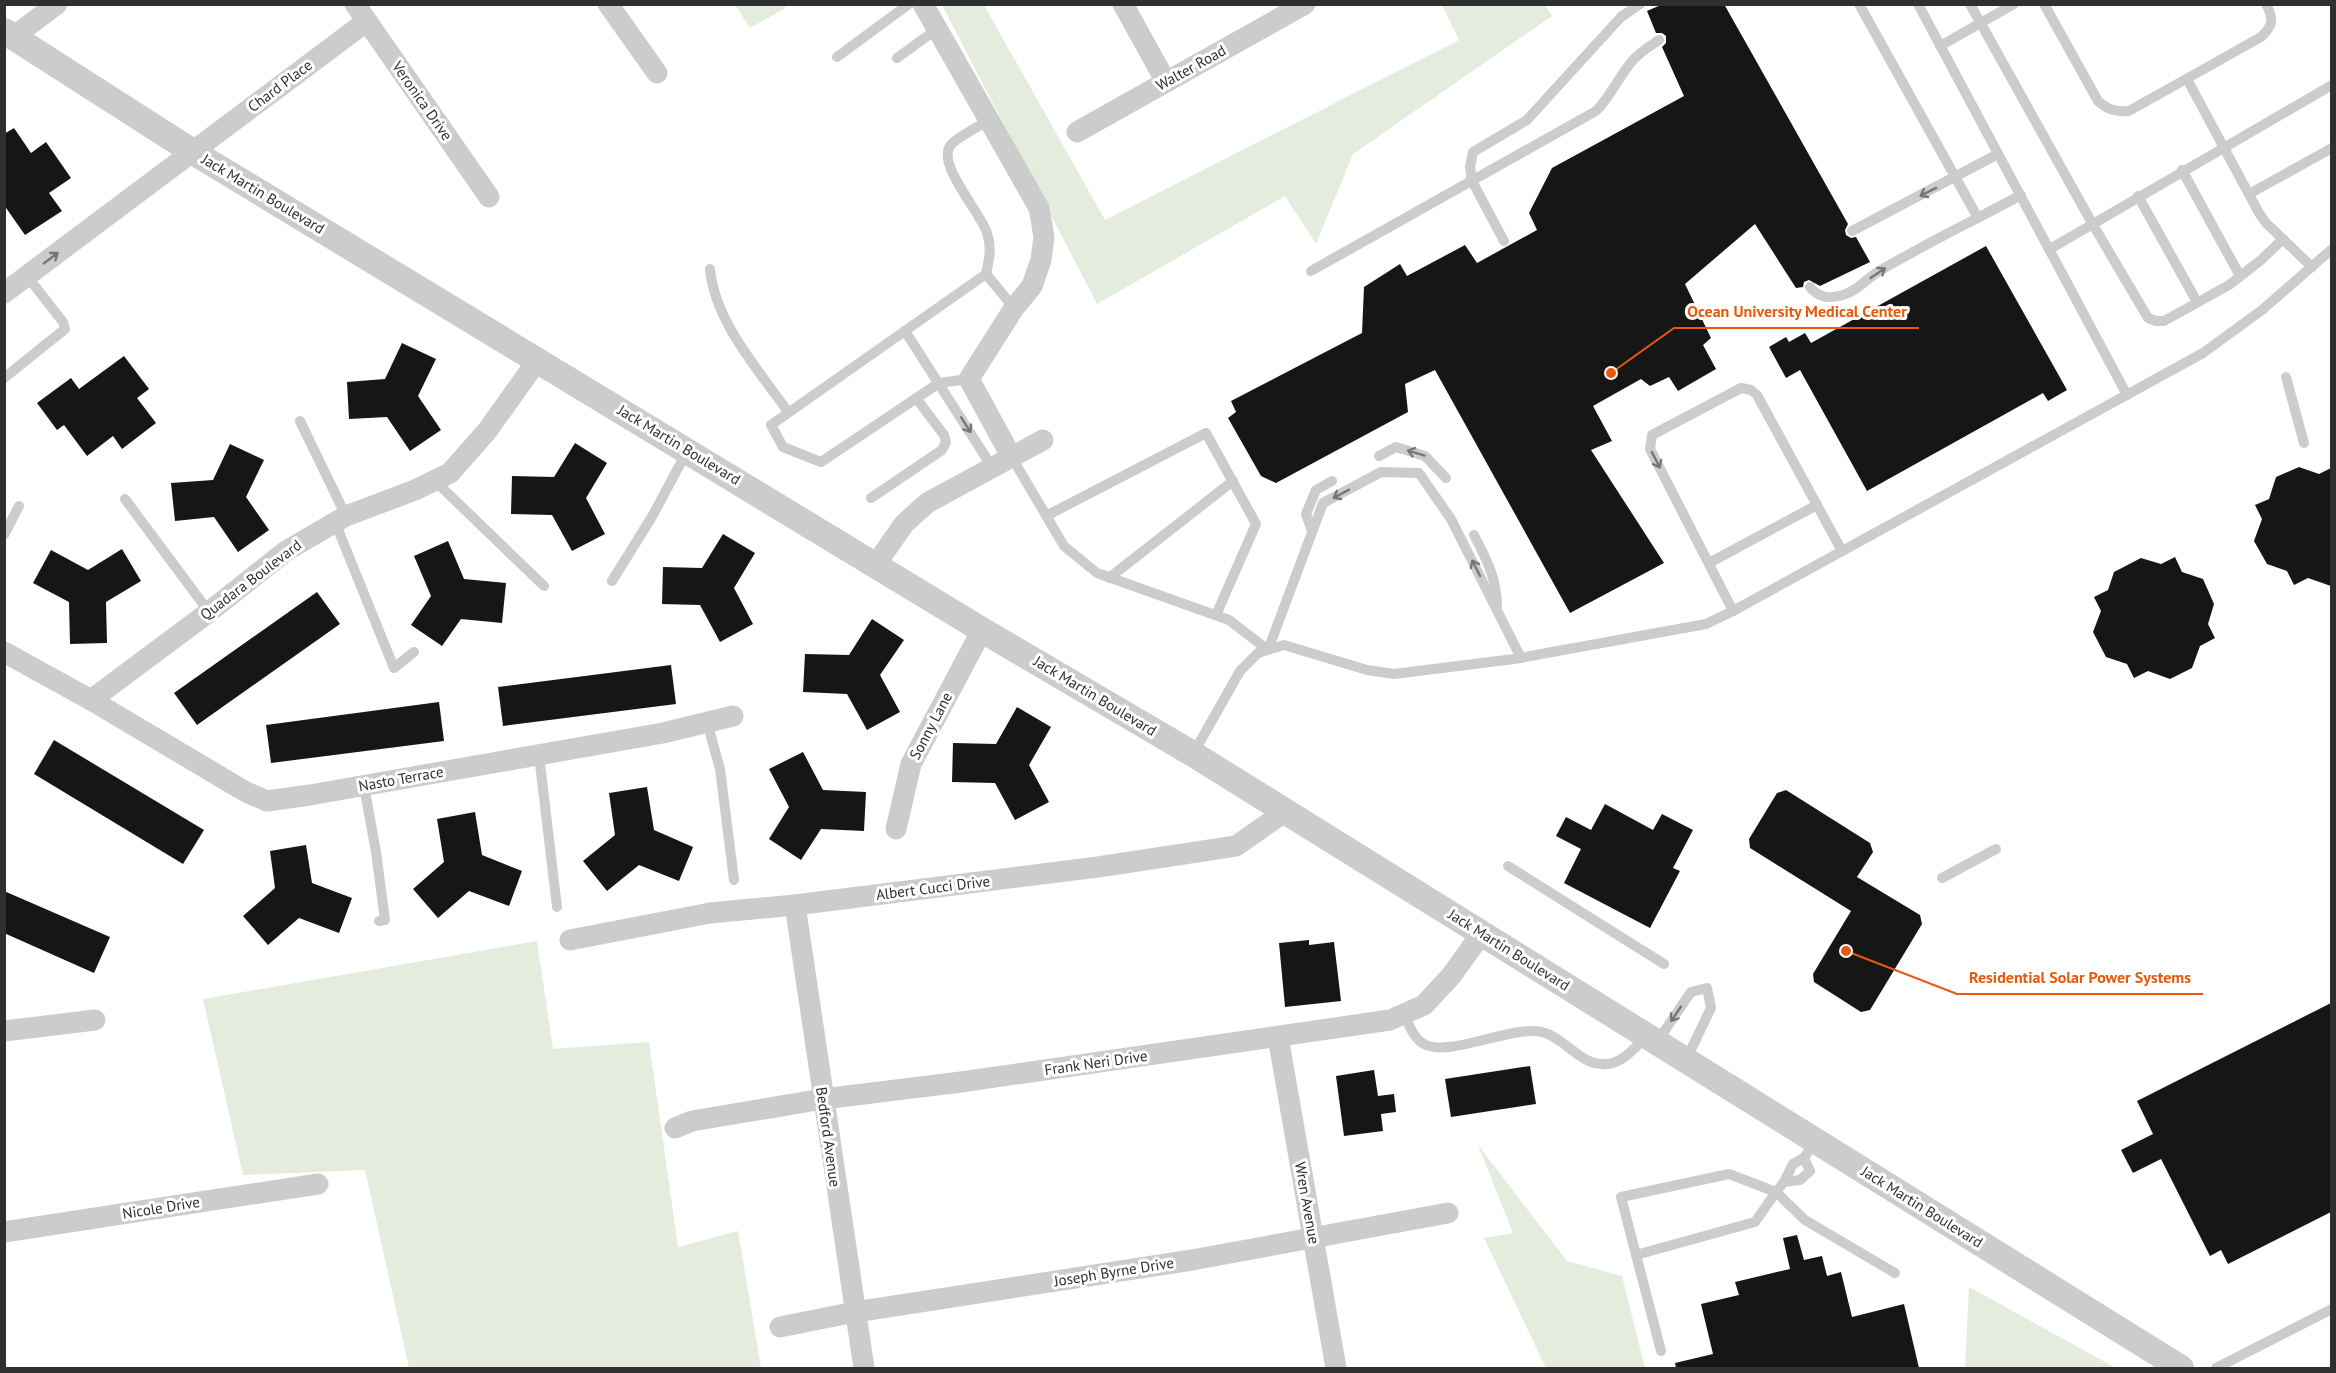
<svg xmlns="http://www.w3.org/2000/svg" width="2336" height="1373" viewBox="0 0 2336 1373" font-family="'PT Sans',sans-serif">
  <rect width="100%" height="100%" fill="#fff"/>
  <g fill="#e4eddd">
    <path d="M735,5H783L786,8L750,28Z"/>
    <path d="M942,5H984L1105,220L1459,40L1442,5H1545L1552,16L1353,154L1316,244L1285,196L1097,304Z"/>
    <path d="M537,941L553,1049L649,1042L678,1247L738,1231L761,1368H409L365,1170L243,1175L203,999Z"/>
    <path d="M1478,1145L1567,1261L1622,1276L1645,1368H1546L1484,1238L1513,1233Z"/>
    <path d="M1969,1287L2116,1368H1965Z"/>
  </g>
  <g fill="#161616">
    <path d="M1663,4H1724L1848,224L1845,230L1846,235L1851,238L1856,237L1870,262L1820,286L1809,280L1804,282L1803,287L1796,288L1755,224L1685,284L1711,338L1703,345L1716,369L1678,391L1669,377L1650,386L1641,379L1593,406L1612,441L1591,450L1664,563L1570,613L1435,370L1405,384L1408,412L1276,483L1261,476L1228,418L1236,412L1231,401L1362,333L1364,287L1400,264L1407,276L1465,245L1477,263L1537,230L1529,213L1552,168L1684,96L1662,47L1666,43V36L1662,33H1656L1647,11Z"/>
    <path d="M14,128L31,153L46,142L71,178L49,193L62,211L25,235L4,205V134Z"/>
    <path d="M1986,246L2067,390L2048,401L2043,393L1867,491L1800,370L1786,378L1769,347L1786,337L1789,342L1805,333L1811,343Z"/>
    <path d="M402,343L436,359L418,396L441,430L410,451L387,417L349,419L347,382L385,379Z"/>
    <path d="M124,356L149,389L137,398L156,423L122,449L113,436L87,456L64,425L57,430L37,403L71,378L79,389Z"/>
    <path d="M575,443L607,463L586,498L605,534L572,551L552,515L511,514L512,476L554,477Z"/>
    <path d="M230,444L264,460L246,497L269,530L238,552L214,517L175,521L171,483L213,480Z"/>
    <path d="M2299,467L2319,474L2331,468V586L2308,578L2294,585L2287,571L2267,564L2254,541L2262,519L2255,505L2269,499L2276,477Z"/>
    <path d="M723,534L755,553L734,588L753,624L720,642L700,605L662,604L663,567L702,568Z"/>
    <path d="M448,541L464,579L506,583L502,623L461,619L442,646L411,625L431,596L414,556Z"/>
    <path d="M122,549L141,581L106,602L107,643L70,644L69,602L33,583L51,550L88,570Z"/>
    <path d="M2175,557L2182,572L2203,579L2214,604L2208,624L2215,638L2200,646L2192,668L2170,679L2148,671L2134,678L2127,664L2106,657L2093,632L2101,611L2094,597L2108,590L2114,572L2141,558L2161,564Z"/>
    <path d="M317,592L340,624L197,725L174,693Z"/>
    <path d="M872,619L904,640L880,675L900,712L867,730L847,694L803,692L805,654L849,655Z"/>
    <path d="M671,665L676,704L503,726L498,687Z"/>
    <path d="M439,702L444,741L271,763L266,725Z"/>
    <path d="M1017,707L1051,727L1029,765L1049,802L1015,820L995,783L952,782L953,743L996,744Z"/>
    <path d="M54,740L204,830L183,864L34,774Z"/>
    <path d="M803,752L823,790L866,792L864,831L821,829L801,860L769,839L789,807L769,769Z"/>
    <path d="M647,787L654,830L693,847L679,881L639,865L607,891L583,861L615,835L609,793Z"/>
    <path d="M1786,790L1870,843L1873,852L1857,877L1920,915L1922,924L1870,1010L1861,1012L1814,982L1813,974L1851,911L1750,848L1749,839L1777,793Z"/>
    <path d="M1605,804L1653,830L1662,814L1693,830L1673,868L1680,871L1650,928L1564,883L1581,849L1556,836L1566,817L1591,830Z"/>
    <path d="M475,812L482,855L522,871L509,906L469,891L438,918L413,889L444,862L437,819Z"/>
    <path d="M306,845L312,883L352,898L339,933L299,918L268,945L243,916L275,888L270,851Z"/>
    <path d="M4,891L110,937L94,973L4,933Z"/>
    <path d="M1309,940V945L1334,942L1341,1001L1285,1007L1279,943Z"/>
    <path d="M2331,1003V1212L2228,1264L2221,1250L2210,1256L2161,1159L2133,1173L2121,1150L2153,1134L2137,1101Z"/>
    <path d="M1530,1066L1536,1104L1451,1117L1445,1079Z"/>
    <path d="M1374,1070L1378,1096L1394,1094L1396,1112L1381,1114L1383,1131L1344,1136L1336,1076Z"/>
    <path d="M1797,1235L1804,1260L1822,1256L1827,1276L1841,1272L1852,1317L1904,1304L1919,1368H1676L1675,1363L1713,1354L1701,1304L1739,1295L1735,1282L1790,1269L1783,1238Z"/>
  </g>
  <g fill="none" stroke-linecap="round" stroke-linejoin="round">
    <g stroke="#ccc" stroke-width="10">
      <path d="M1859,4L1978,218"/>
      <path d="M1918,4L2127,395"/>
      <path d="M1970,4L2092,223L2148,318L2156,321H2164L2229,285L2261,260L2283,239"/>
      <path d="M2044,4L2098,101C2108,110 2116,112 2129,111L2261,37C2273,26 2274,19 2266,4"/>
      <path d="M1940,46L2014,4"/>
      <path d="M837,57L909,4"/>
      <path d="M897,58L937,29"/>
      <path d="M2187,79L2259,213L2266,223L2312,267"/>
      <path d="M989,120C980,126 955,138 950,146C937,165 981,213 987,233C992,247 989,260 986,274L1014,308"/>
      <path d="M2182,170L2240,276"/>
      <path d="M2249,194L2332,148"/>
      <path d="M2138,196L2197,302"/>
      <path d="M1852,231L1998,154"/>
      <path d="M1504,241L1472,181L1470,167L1473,152L1527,120L1621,17L1640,4"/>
      <path d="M2050,249L2332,85"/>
      <path d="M710,269C715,322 758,369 788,412"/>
      <path d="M1311,271L1596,111C1611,96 1619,76 1633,60C1640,52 1650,46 1659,40"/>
      <path d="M1810,287C1819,298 1829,299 1843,295C1858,291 1868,277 1881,270C1927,243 1975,220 2021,195"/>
      <path d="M905,331L992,467"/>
      <path d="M2286,377L2304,443"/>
      <path d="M4,378L65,329L63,322L27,276"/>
      <path d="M969,379L939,383L821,462L783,447L771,425L986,274"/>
      <path d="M300,421L346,516"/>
      <path d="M1011,456L1064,546L1097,573L1229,620L1268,650L1323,503L1381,472L1419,473L1451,519L1521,658"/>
      <path d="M1379,456L1396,447L1425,456L1446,478"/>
      <path d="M435,481L544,586"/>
      <path d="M871,498L942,450L946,442L944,435L916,398"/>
      <path d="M125,499L209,612"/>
      <path d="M1046,516L1206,433L1256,524L1216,615"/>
      <path d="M335,522L394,668L414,652"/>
      <path d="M1312,531L1306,514L1316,490L1332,481"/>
      <path d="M4,535L19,506"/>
      <path d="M1474,535C1486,558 1497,579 1497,606"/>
      <path d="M1709,563L1817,505"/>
      <path d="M1109,578L1233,481"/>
      <path d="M612,581L653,515L687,451"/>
      <path d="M1733,611L1650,449L1652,435L1741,388L1751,390L1757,395L1842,551"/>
      <path d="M707,722L720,769L734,880"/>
      <path d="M1193,754L1240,671L1258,653L1284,645L1367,670L1394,674L1514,659L1706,624L1733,611L2203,353L2262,310L2332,249"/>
      <path d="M539,755L557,907"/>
      <path d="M364,786L376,852L385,920L379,921"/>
      <path d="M1508,866L1664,964"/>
      <path d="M1942,878L1996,849"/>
      <path d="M1404,1014C1409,1024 1413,1038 1424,1044C1448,1058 1512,1025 1542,1032C1564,1037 1578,1063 1602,1064C1621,1066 1634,1048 1647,1036"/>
      <path d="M1657,1042L1691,992L1707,988L1711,1008L1686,1060"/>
      <path d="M1784,1182L1800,1180L1810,1171L1804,1158"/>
      <path d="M1636,1255L1755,1222L1776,1192L1805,1220L1895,1273"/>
      <path d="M1661,1351L1621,1197L1729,1174L1776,1192L1784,1182L1793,1164L1804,1158L1815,1141"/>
      <path d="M2216,1368L2332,1309"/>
    </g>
    <g stroke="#ccc" stroke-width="21">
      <path d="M355,4L489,197"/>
      <path d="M608,4L657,73"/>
      <path d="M923,4L1039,208L1044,237L1041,260L1032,286L1014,308L969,379L1011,456"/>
      <path d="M1123,4L1166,82"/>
      <path d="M13,37L57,4"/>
      <path d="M1077,132L1305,4"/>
      <path d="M4,293L367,21"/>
      <path d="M876,564L904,524L927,503L1043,440"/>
      <path d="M4,652L91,700L209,612L286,551L346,516L415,490L450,473L487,431L537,361"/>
      <path d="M91,700L246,792L267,801L310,795L663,733L733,716"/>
      <path d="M896,829L911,764L982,630"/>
      <path d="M795,905L864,1368"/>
      <path d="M570,940L710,913L795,905L1098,867L1236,846L1286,811"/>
      <path d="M4,1031L95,1020"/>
      <path d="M1278,1037L1336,1368"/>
      <path d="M675,1128L692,1121L823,1099L961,1082L1390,1020L1424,1005L1451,976L1482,933"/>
      <path d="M4,1232L318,1184"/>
      <path d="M780,1327L855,1312L1192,1260L1448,1213"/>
    </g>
    <path stroke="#ccc" stroke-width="26" d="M4,31L193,152L982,630L1193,754L2181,1368"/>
  </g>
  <defs><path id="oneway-shaft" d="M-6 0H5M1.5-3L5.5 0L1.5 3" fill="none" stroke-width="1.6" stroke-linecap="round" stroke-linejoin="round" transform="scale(1.5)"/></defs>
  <g stroke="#767676">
    <use href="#oneway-shaft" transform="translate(1928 192) rotate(153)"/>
    <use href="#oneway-shaft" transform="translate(51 258) rotate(-37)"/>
    <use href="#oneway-shaft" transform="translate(1878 273) rotate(-34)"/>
    <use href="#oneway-shaft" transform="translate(966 425) rotate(58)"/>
    <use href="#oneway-shaft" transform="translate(1416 453) rotate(-163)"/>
    <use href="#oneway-shaft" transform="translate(1656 460) rotate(63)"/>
    <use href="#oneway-shaft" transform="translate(1341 494) rotate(152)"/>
    <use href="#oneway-shaft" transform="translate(1476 568) rotate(-117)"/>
    <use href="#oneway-shaft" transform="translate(1676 1014) rotate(124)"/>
  </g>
  <g text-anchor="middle" stroke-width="6" stroke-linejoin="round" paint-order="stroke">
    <g font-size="15" fill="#2f2f2f" stroke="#fff">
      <text transform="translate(1191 68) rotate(-29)" y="5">Walter Road</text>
      <text transform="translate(280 86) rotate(-37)" y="5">Chard Place</text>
      <text transform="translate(422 101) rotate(55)" y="5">Veronica Drive</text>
      <text transform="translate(263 194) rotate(31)" y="5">Jack Martin Boulevard</text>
      <text transform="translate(679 445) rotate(31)" y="5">Jack Martin Boulevard</text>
      <text transform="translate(251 580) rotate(-37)" y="5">Quadara Boulevard</text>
      <text transform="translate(1095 696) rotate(31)" y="5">Jack Martin Boulevard</text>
      <text transform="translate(931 726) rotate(-62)" y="5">Sonny Lane</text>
      <text transform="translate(401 779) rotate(-10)" y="5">Nasto Terrace</text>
      <text transform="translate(933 888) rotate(-7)" y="5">Albert Cucci Drive</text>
      <text transform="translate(1509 950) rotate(32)" y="5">Jack Martin Boulevard</text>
      <text transform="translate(1096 1063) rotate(-8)" y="5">Frank Neri Drive</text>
      <text transform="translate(828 1137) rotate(82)" y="5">Bedford Avenue</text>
      <text transform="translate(1307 1203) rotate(80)" y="5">Wren Avenue</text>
      <text transform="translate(1922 1207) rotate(32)" y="5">Jack Martin Boulevard</text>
      <text transform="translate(161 1208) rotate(-9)" y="5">Nicole Drive</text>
      <text transform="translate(1114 1272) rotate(-9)" y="5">Joseph Byrne Drive</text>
    </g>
  </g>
  <path fill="none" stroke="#e8590c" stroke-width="2" d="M1611 373L1674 328H1919M1846 951L1957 994H2203"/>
  <g fill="#e8590c" stroke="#fff" stroke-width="2">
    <circle cx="1611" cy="373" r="6"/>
    <circle cx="1846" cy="951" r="6"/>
  </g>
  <g font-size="16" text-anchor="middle" font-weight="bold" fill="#e8590c" stroke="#fff" stroke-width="6" stroke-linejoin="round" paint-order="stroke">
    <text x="1797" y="317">Ocean University Medical Center</text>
    <text x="2080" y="983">Residential Solar Power Systems</text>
  </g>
  <rect width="2336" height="1373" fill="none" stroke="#2f2f2f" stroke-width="12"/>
</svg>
